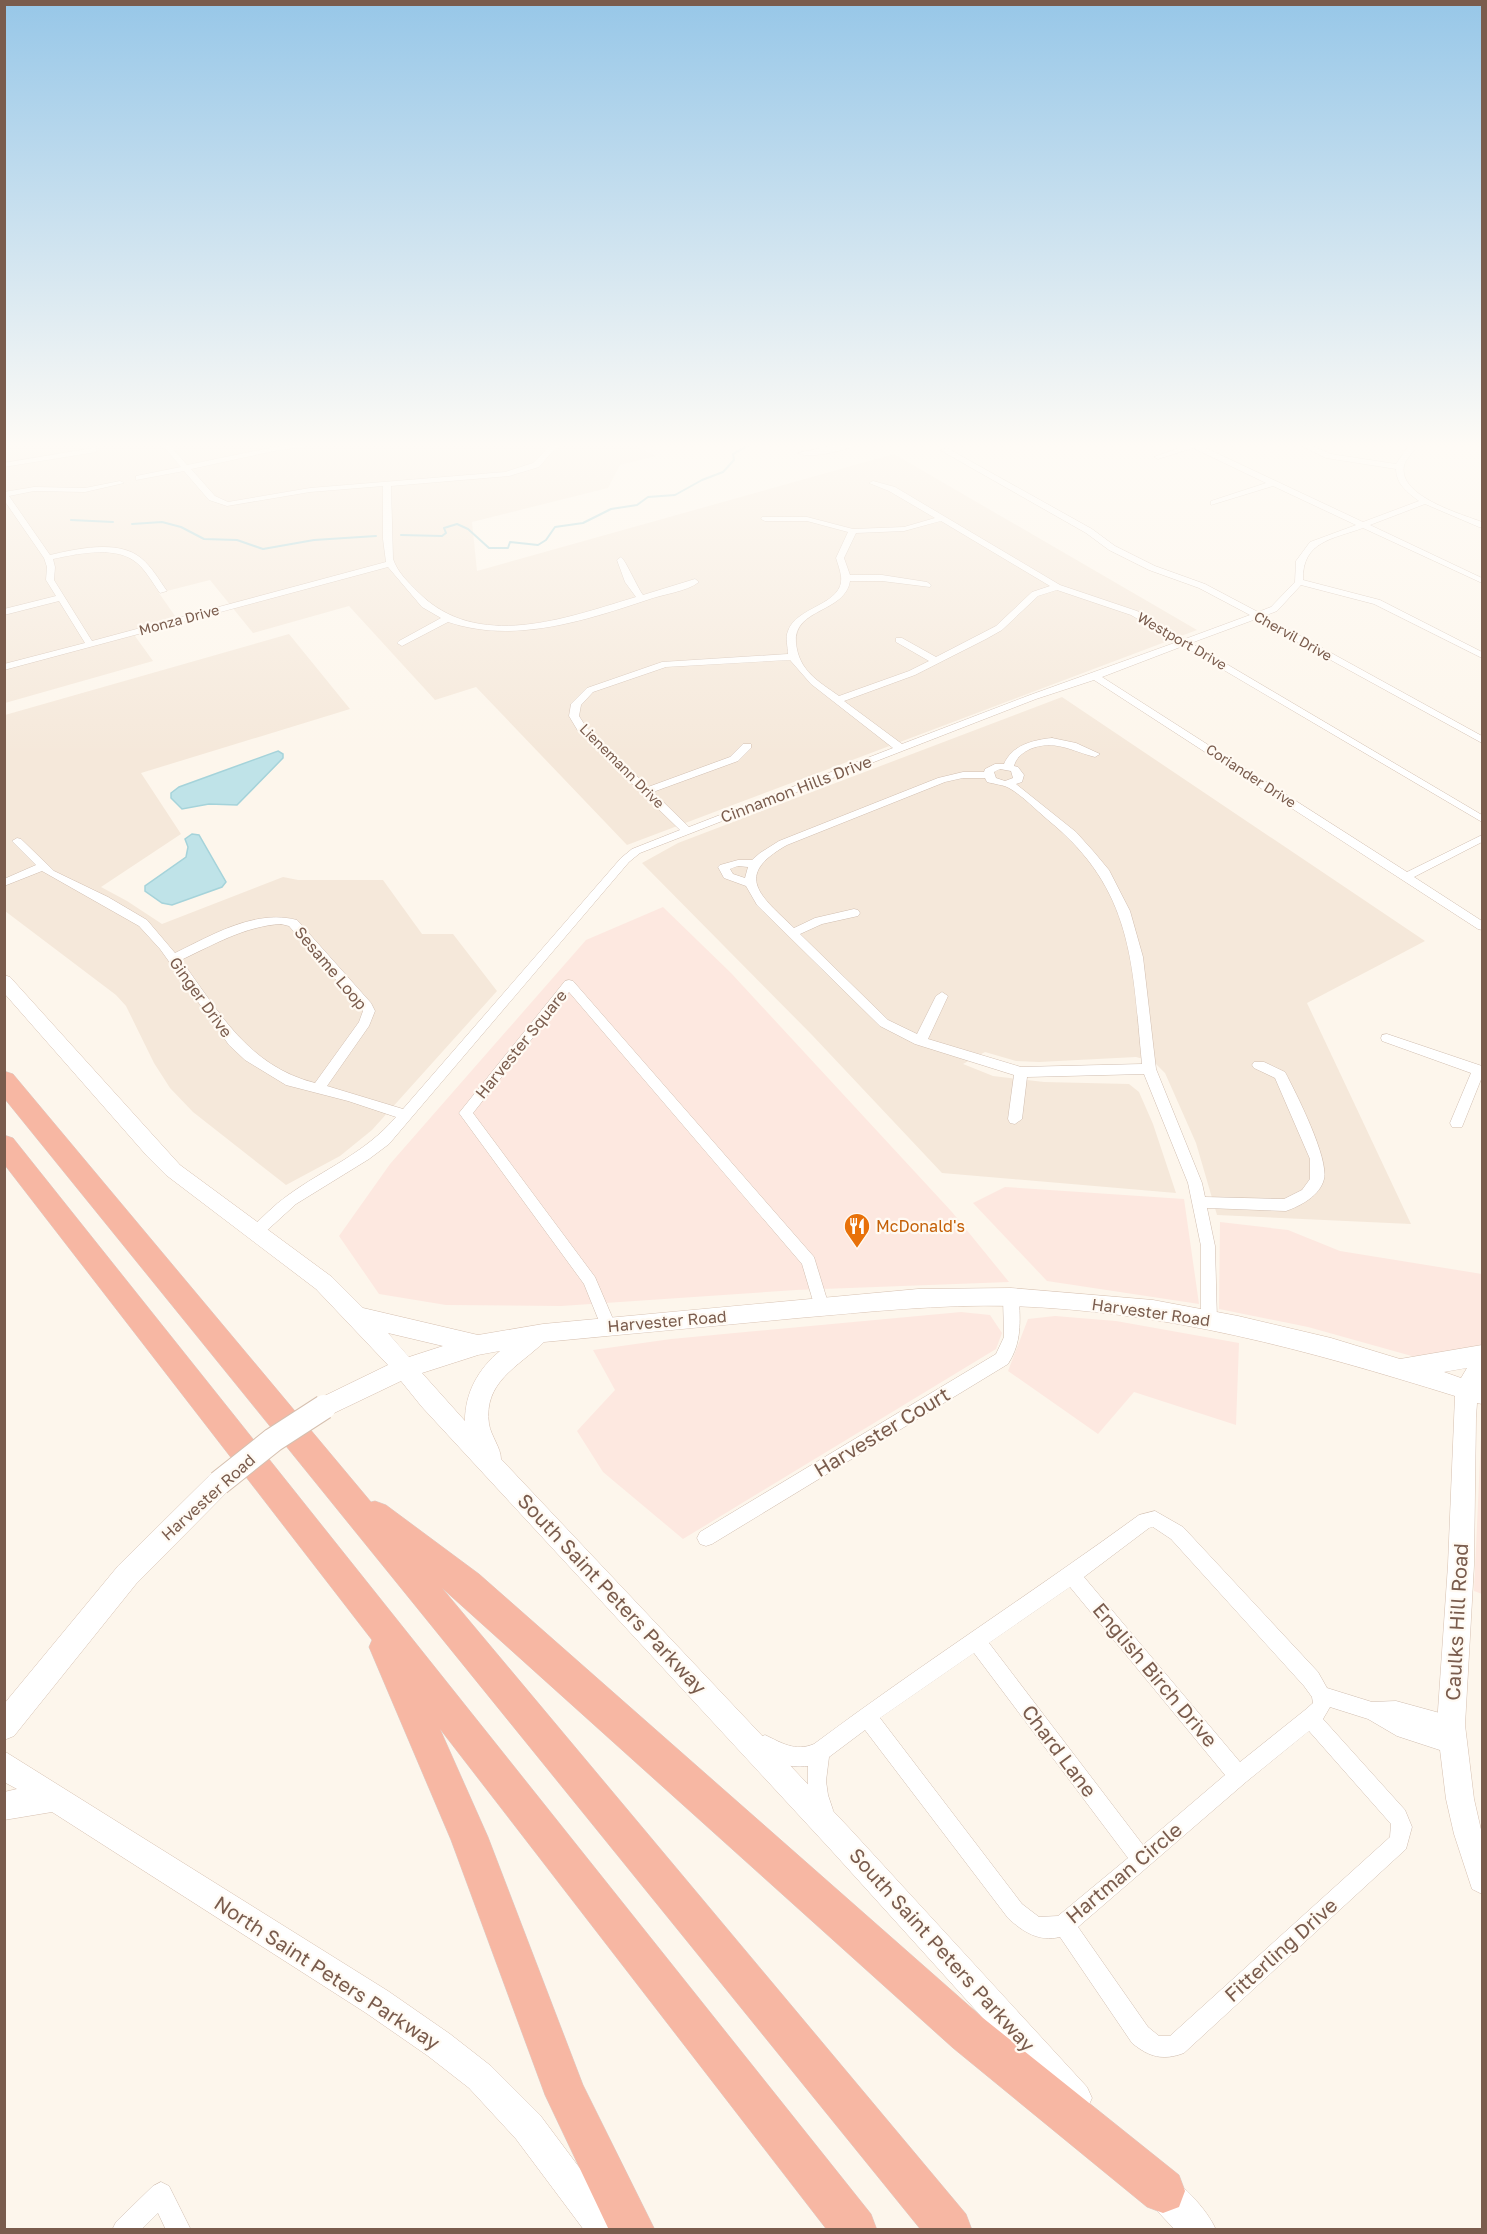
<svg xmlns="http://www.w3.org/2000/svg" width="1487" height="2234" viewBox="0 0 1487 2234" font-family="'Golos Text',sans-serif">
  <rect width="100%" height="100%" fill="#fdf6ec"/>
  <g fill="#f5e8da">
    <path d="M5,442H627L656,456L620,465L608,488L472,522L477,571L894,454L1197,630L627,845L476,687L435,700L349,606L253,633L210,580L159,593L175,616L135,636L153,661L5,703Z"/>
    <path d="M289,634L350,709L141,773L181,834L101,887L127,901L162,924L283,877L298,880H383L422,934H453L497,991L372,1130L340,1156L286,1185L193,1112L170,1088L154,1063L126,1006L116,995L5,911V715Z"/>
    <path d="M1062,697L1425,941L1307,1003L1411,1224L1217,1215L1196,1143L1165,1073L1154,1062L1136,1057L1039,1062L1016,1061L985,1052L963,1064L993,1076L1044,1082L1129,1084L1139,1092L1153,1124L1176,1193L942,1173L812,1035L642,863L678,843Z"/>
  </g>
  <g fill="#fde8e0">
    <path d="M663,907L731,973L952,1212L1009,1282L796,1290L561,1306L446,1305L379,1294L339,1236L390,1164L586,940Z"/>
    <path d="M1005,1187L1184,1199L1199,1304L1047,1281L973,1203Z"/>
    <path d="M1220,1222L1288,1230L1340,1251L1482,1274V1344L1473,1349L1426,1360L1308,1327L1219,1309Z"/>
    <path d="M961,1312L990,1315L1002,1333L996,1349L683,1539L603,1472L577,1431L615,1390L593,1350L671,1339Z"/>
    <path d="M1055,1316L1116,1321L1239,1343L1236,1425L1134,1392L1098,1434L1008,1371L1028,1319Z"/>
    <path d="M1482,1415V1594L1474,1591Z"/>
  </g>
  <g fill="#bfe3e8" stroke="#a5d3da" stroke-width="1.5">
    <path d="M278,751L283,754V758L237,805L209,804L182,809L171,798V793L179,787Z"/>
    <path d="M192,834L199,835L226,882L222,887L172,905L162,903L145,891V886L186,857L188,847L185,839Z"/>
  </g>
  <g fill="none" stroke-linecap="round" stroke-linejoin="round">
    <g stroke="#a5d3da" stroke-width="2">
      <path d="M71,520L113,522"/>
      <path d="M132,524L162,522L181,527L204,539L237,540L263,549L314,540L376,536"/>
      <path d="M401,535L442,536L446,533L444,528L457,524L468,529L489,548H508L510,542L538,545L546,540L555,527L583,523L611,509L637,505L648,497L675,495L702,480L723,472L734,460L733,454L755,442"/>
    </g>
    <g stroke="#d1beb0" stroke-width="1">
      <g id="street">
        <path d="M160,442H167L187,465C237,455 286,442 336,442L274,451L191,469L215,496L228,502L310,488L505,472L533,463L554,442H561L539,467L509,476L391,486L393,559C398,573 408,582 418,592C477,652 566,618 636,597L625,582L617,560L621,557C626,561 637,587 643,595L695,579L699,582C686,592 663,594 647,600C584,621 513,644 448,622L402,646L397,643L399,641L441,618L422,607L388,567L4,670V664L85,643L59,601L4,615V609L56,596L46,580L47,567L44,558L4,500V492L34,487L85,488L120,481L124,483L85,492L34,491L9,496L50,555C76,549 118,539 141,558C152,567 159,580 167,591L160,593C152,582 144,567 133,560C112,546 76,554 53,559L55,567L54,580L92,641L386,562L383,539V486L310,492L227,506L209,500L184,471L136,480V476L181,467Z"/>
        <path d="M850,442H863C851,449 810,460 798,453Z"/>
        <path d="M1183,442H1193L1363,522L1419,501C1408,493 1396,484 1396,469L1326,458L1293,442H1303L1331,454L1396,464L1407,448H1413L1414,450C1411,455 1405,460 1404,466C1398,496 1461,514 1482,522V527H1479L1425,504L1370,525L1482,578V583L1363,528C1333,539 1302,541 1303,580L1380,600L1482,652V658L1374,604L1301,585L1277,611L1264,616L1482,736V743L1256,619L1191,643L1482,815V822L1183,646L1102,677L1407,872L1482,835V842L1414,877L1482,921V930L1478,929L1094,680L1036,699L640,853L629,862L389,1144L369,1159L296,1204L262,1235L257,1237L252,1235L250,1231L252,1227C263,1217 274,1205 287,1196C325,1168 363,1155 396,1117L348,1101L286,1085L245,1060L229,1045L160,949L139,926L42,871L4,886V879L36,865L12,841L17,838L21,839L54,871L108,897L147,920L175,953C212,935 255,909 297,920L371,1003L375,1011L369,1026L327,1086L403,1109L621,858L632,849L680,830L578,731L569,716L571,704L587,688L662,662L788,654C788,647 785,638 788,631C796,606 845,605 841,576C840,570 838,564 836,558L848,532L807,521H765L761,519L762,517H807L853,529L904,527L935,518L889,491L869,483L873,481L895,487L1060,585L1137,611L1185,639L1250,615L1199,588L1149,570L1109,550L1086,533L940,450L947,448L1092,529L1115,546L1155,566L1205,584L1258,612L1271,607L1295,582L1296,561L1310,542L1356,525L1273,486L1211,505V501L1266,483L1193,448L1158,459L1154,457L1187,445ZM941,521L1050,586L1032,592L996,626L936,657L902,638H896V642L929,661L909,671L839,696C818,681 799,671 796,643C793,608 845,613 850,581H882L930,587L931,585L927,582L882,575H850L844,558L856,533L904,531ZM1057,590L1131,615L1177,642L1030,695L902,744L844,701L915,675L986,639L1002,630L1038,596ZM790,660L811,684L893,748L689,827L653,792L738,761L751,748V744H743L730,757L648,787L586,727L579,716L581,705L593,692L666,667ZM281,924L289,926L363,1011L359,1022L315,1083C248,1066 219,1012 181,960C213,945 245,926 281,924Z"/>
        <path d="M93,448H96V452L4,467V463Z"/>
        <path d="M1052,738L1076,743L1100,754L1095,757C1072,751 1054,739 1030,749C1022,753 1016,758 1014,766L1018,767L1024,775L1022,782L1016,784L1076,832L1094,852L1109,870L1130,911L1143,957L1156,1069L1202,1183L1205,1197L1284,1199L1302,1190L1310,1179V1159L1275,1078L1254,1068L1252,1065L1254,1062H1264L1285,1072C1296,1093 1329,1158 1324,1179C1320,1196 1300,1206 1286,1211L1207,1208L1215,1246L1217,1320L1214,1325L1209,1326L1204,1325L1201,1320V1246L1188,1183L1144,1074L1027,1077L1022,1119L1015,1124L1010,1123L1008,1119L1014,1075L915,1044L880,1026L757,905L746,886L724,878L718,867L720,865L738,860H752L760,853L779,841L938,778L963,772H984L985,769L995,764H1004C1012,745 1033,740 1052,738ZM1000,769L1011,771L1013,778L1005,781L996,778L994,772ZM963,778H985L987,782C994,784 1004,785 1009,788C1023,796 1036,810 1048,820C1134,890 1132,963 1142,1064L1021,1067L928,1039L948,996L942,992L936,996L917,1034L888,1020L800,934L822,924L858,916L860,913L858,910L854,909L815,918L794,928C761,896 732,876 787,845L945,782ZM738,866L748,867L745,878L733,874L730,869Z"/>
        <path d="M569,980L573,981L814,1257L829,1306L826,1311L821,1312L816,1311L802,1264L569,992L473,1113L595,1277L616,1326L613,1331L608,1333L603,1331L584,1284L459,1113L565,981Z"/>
        <path d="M1387,1034L1482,1066V1077L1462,1127H1452L1450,1123L1471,1073L1382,1041L1381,1038L1382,1035Z"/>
        <path d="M1011,1291L1016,1293L1019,1297C1020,1322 1022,1342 1008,1364L712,1544L706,1546L700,1544L697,1538L700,1532L996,1354L1004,1337L1003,1297L1006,1293Z"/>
        <path d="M1155,1511L1183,1527L1318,1672L1327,1688L1372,1702L1396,1701L1458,1718L1461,1725L1458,1732L1452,1734L1459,1737L1462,1744L1459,1751L1452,1754L1397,1736L1368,1719L1330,1707L1323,1719L1405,1810L1412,1827L1406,1849L1184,2053C1163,2061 1149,2057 1132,2043L1060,1937C1039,1942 1023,1932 1008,1918L865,1730L829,1757L826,1781L828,1795L833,1810L830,1817L823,1820L816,1817L808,1795V1766C790,1768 763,1764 755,1745L758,1738L765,1735C782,1743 795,1752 814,1744C920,1665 1032,1593 1139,1515ZM1153,1527L1171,1539L1304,1686L1312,1697L1313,1703L1305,1710L1240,1762L1084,1577L1149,1528ZM1070,1587L1225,1775L1143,1845L989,1643ZM974,1653L1128,1858L1058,1916L1039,1917L1022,1904L880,1718ZM1309,1731L1391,1824L1390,1837L1170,2036H1159L1148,2027L1078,1927L1246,1782Z"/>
        <path d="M161,2182L169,2186L191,2230H166L158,2213L141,2230H112L116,2222L153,2186Z"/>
      </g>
    </g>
    <g stroke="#d6c0b0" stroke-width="1">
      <g id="secondary">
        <path d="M4,975L10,977L180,1165L332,1277L363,1308L478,1335L543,1324L918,1289L1011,1288L1153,1300L1238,1316L1331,1338L1400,1359L1482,1345V1404L1477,1403L1476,1417L1474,1565L1465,1725L1474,1799L1482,1834V1894L1472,1889L1454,1834L1446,1799L1437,1725L1448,1565L1455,1396C1307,1350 1167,1311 1011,1306C939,1304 868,1312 798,1318C713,1326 628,1334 544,1342C518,1367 483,1382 489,1424C491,1436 501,1448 501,1459L851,1830L1087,2087L1092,2098L1087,2109L1076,2114L1065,2109L831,1850L422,1407L401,1381L332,1414L324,1417L316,1414L312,1407L316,1400L388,1365L316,1289L166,1175L147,1156L4,993ZM388,1333L443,1346L409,1357ZM500,1351C478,1369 465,1393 465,1421L422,1373L478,1355ZM1467,1368L1461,1378L1444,1372Z"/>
        <path d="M219,1472L228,1475L231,1483L228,1491L136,1584L14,1736L4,1740V1704L118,1566L210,1475Z"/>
        <path d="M4,1751L388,1991L450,2034L491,2066L540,2115L617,2218L622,2230H584L516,2139L469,2088L428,2056L366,2013L52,1812L4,1820V1792L17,1789L4,1782Z"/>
        <path d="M1159,2171C1179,2179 1208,2210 1216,2230H1175L1147,2200L1142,2188L1147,2176Z"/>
      </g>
    </g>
    <g stroke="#dad1cd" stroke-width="1">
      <g id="highway">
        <path d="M4,1071L13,1074L371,1502L375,1501L386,1505L479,1574L983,2018L1179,2175L1185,2191L1179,2207L1163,2213L1147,2207L953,2048L442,1588L966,2214L972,2230H921L4,1098Z"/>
        <path d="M4,1135L13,1138L871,2214L877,2230H827L440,1729L488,1837L583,2085L655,2230H609L545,2095L451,1840L369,1647L372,1640L4,1164Z"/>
      </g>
    </g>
    <use href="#street" fill="#fff" fill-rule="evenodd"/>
    <use href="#secondary" fill="#fff" fill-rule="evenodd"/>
    <use href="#highway" fill="#f7b7a3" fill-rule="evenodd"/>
    <g stroke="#d6c0b0" stroke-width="26" stroke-linecap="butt">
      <path id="secondary-bridge" d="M219,1483L273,1440L324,1407"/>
    </g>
    <use href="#secondary-bridge" stroke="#fff" stroke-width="24"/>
  </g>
  <linearGradient id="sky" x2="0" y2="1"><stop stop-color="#97c7e8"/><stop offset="0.59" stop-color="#fefbf6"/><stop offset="1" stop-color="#fefbf6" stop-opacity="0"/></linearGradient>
  <rect width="1487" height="755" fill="url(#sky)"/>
  <defs>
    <g id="restaurant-pin" transform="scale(1.35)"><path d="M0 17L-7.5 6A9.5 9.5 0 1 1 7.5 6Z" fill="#e8710a" stroke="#fffaf3"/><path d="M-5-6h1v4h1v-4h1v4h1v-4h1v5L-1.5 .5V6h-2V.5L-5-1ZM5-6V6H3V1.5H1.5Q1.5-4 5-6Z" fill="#fff"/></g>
  </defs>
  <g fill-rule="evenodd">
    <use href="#restaurant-pin" x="857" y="1226"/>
  </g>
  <g text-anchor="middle" stroke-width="4.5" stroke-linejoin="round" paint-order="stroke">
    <g font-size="14" fill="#7a5c4d" stroke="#fffaf3">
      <text transform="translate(179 620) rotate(-15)" y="5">Monza Drive</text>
      <text transform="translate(1293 636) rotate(29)" y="5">Chervil Drive</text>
      <text transform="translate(1182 641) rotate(30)" y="5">Westport Drive</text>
      <text transform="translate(622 766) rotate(45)" y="5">Lienemann Drive</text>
      <text transform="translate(1251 776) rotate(33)" y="5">Coriander Drive</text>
    </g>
    <g font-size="16" fill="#7a5c4d" stroke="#fffaf3">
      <text transform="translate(796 789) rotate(-21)" y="6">Cinnamon Hills Drive</text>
      <text transform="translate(331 968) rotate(50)" y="6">Sesame Loop</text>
      <text transform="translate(201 997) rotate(54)" y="6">Ginger Drive</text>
      <text transform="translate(521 1044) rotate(-51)" y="6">Harvester Square</text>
      <text transform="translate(1151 1312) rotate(8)" y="6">Harvester Road</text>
      <text transform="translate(667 1321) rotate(-5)" y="6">Harvester Road</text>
      <text transform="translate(208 1497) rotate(-42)" y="6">Harvester Road</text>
    </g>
    <g font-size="16" fill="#c56008" stroke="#fffaf3" text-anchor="start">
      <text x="876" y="1232">McDonald's</text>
    </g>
    <g font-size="20" fill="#7a5c4d" stroke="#fffaf3">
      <text transform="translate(882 1432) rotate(-31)" y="7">Harvester Court</text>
      <text transform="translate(612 1594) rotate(47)" y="7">South Saint Peters Parkway</text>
      <text transform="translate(1457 1622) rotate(-87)" y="7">Caulks Hill Road</text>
      <text transform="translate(1155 1675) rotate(50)" y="7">English Birch Drive</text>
      <text transform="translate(1059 1751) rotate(53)" y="7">Chard Lane</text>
      <text transform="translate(1124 1873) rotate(-40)" y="7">Hartman Circle</text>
      <text transform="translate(942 1950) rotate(48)" y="7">South Saint Peters Parkway</text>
      <text transform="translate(1281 1950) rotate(-42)" y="7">Fitterling Drive</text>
      <text transform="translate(327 1973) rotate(33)" y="7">North Saint Peters Parkway</text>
    </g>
  </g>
  <rect width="1487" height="2234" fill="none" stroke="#7a5c4d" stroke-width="12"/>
</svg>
